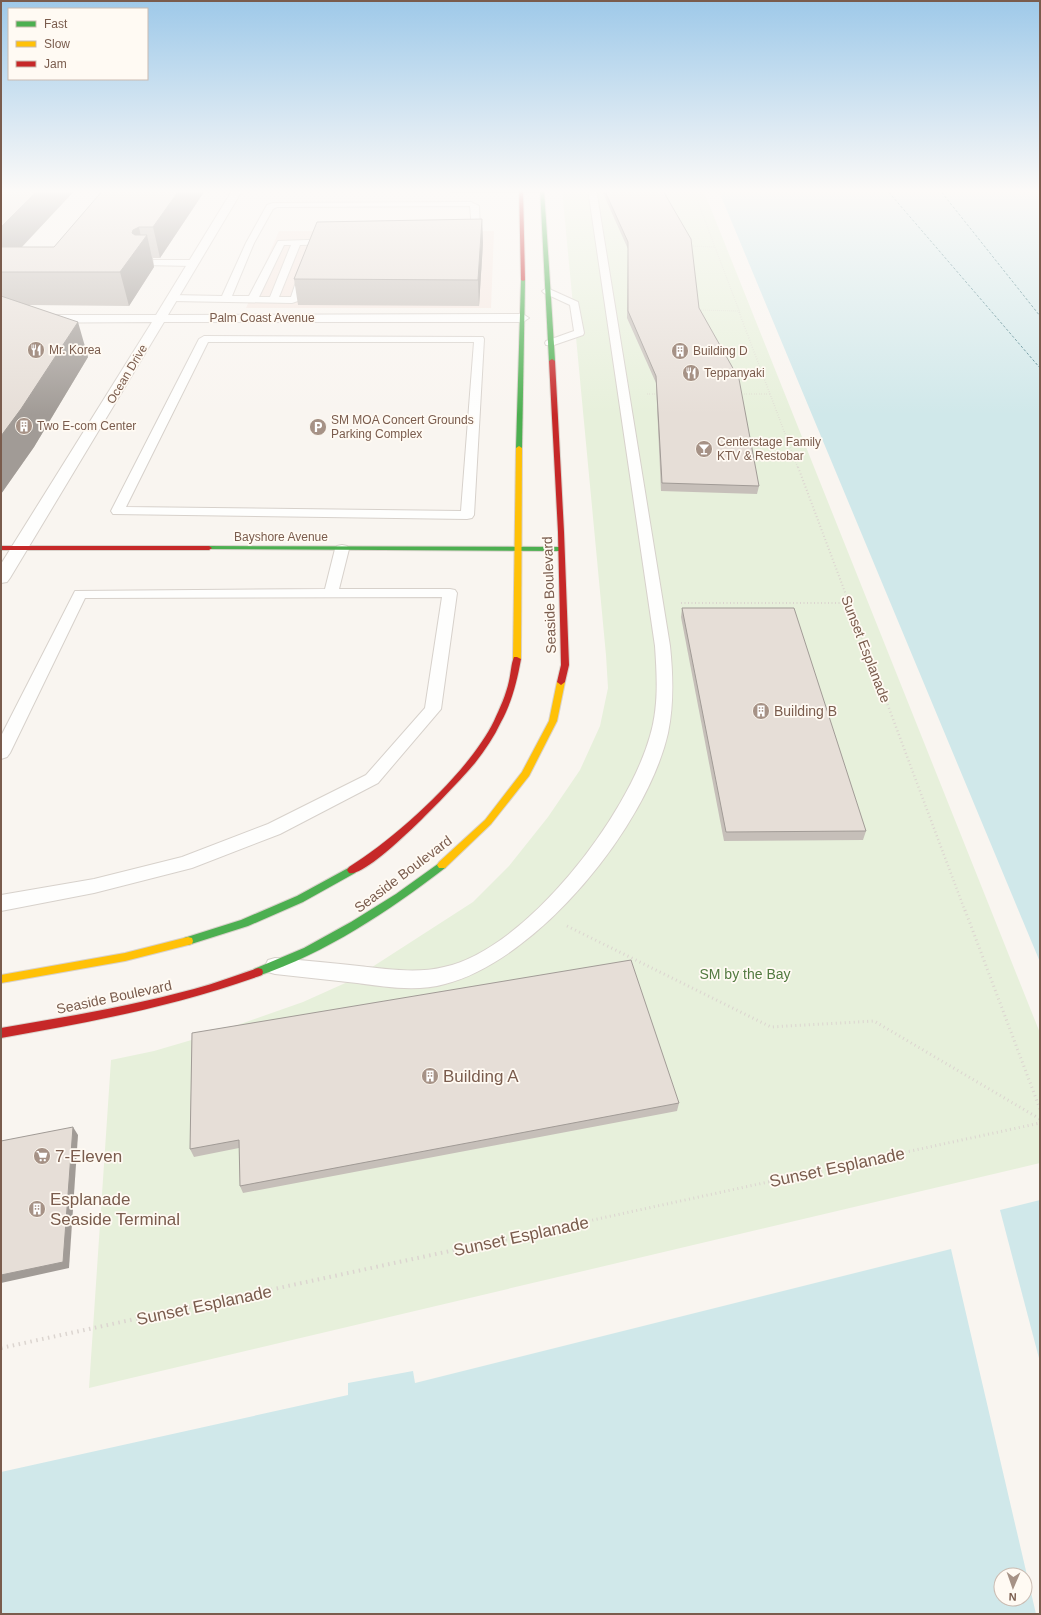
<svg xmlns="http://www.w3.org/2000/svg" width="1041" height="1615" viewBox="0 0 1041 1615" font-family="Arial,sans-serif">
  <rect width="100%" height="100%" fill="#f9f5f0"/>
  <path fill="#f6e8e1" d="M279,231H494L491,308H246Z"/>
  <path fill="#e7f0db" d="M562,189H703L1040,1033V1163L89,1388L111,1060L154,1051L212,1034L303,1002L352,980L473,902L509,866L548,817L580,770L600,726L608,688L606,655Z"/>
  <g fill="#d0e8ea" fill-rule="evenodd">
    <path d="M718,189H1040V962Z"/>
    <path d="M1040,1200V1362L1000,1210Z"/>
    <path d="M951,1249L1036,1614H1V1472L348,1395V1383L413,1371L415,1383ZM1001,1575H1025V1599H1001Z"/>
  </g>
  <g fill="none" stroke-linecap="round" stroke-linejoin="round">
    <g stroke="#437c86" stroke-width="1" stroke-dasharray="2.5 2" stroke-linecap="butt">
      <path d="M886,189L1040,368"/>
      <path d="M939,189L1040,316"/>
    </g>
    <g stroke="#d7d1cb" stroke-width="2">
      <g id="lane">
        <path d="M588,189H596L670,646C673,675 674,704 668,733C647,826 538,960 445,984C417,992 386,987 357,983C330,980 302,977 275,974L268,972L265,966L268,960L275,958C303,960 331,963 359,966C387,969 416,974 444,967C527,949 628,815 650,736C659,706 657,676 655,646Z"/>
        <path d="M471,202L479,206L480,229L475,238L467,241L463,238L469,234L472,229L470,206L277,207L273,209L254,243L232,296H249L278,241L337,239L338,241L334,244L300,245L279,297H291L300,270L305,267L310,270L298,301L292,303L172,301L167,298L172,295L222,296L246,243L267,205L273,203ZM284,245H291L270,297H259Z"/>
        <path d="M146,260H193L198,263L193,266L143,265L141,263Z"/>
        <path d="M547,288L578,302L584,333L583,335L554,345H546L545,343L546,341L574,331L570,305L544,293L542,291Z"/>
        <path d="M204,336L483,337L484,339L474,515L472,518L467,519L113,514L111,511L199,339ZM208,342H474L461,511L126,507Z"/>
        <path d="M342,545L347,546L349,549L339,589H450L455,590L457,593L441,709L378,783L280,834L192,868L94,893L1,911V895L94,879L182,857L268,824L366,775L425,708L442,597L85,598L10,753L7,757L1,759V736L75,591L325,589L335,549L337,546Z"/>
      </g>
    </g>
    <g stroke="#d7d1cb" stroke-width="2">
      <g id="street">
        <path d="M233,189H243L168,315L523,314L529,318L523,322H164L10,578L7,582L1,583V564L152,322L1,323V315H156Z"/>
        <path d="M445,189H547L542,192H450Z"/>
      </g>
    </g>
    <g stroke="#d9d2cb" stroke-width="2">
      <g id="fast">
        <path d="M540,189H544L555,361L552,363L549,361Z"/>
        <path d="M523,279L525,280L522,448L519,450L516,448L521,280Z"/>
        <path d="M209,546L561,547L564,549L561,551L207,549L206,548Z"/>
        <path d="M442,861L445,862L447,865L445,868C389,911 326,953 258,976L254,975L253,972L254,969L304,948L351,922L396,894Z"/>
        <path d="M352,866L355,867L357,870L355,873L303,902L248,926L188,945L184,944L183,941L184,938L241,920L297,896Z"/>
      </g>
    </g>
    <g stroke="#d9d2cb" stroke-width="2">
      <g id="slow">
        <path d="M519,446L522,448L521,659L517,661L513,659L516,448Z"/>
        <path d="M561,679L565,682L557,721L529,776L491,824L445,868H439L437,865L439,862L485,820L522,772L549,721L557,682Z"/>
        <path d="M188,937L192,938L193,941L192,944L125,961L1,983V975L125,953Z"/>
      </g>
    </g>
    <g stroke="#d9d2cb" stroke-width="2">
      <g id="jam">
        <path d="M519,189H523L525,280L523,281L521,280Z"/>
        <path d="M552,359L555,361L564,532L569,665L565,682L561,685L557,682L561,665L558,532L549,361Z"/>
        <path d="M1,546H209L212,548L209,550H1Z"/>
        <path d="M514,657H517L521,659C517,681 512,702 501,722C494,737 485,750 475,763C460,781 369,879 349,873L347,870L349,867C397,837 469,772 494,721C500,708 506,695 509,681C511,673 511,664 514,657Z"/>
        <path d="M258,968L262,969L263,972L262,975C177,1006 90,1022 1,1038V1028C66,1017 131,1006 194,989C216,983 237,975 258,968Z"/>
      </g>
    </g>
    <g stroke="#dcd5d0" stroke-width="1" stroke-dasharray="0.5 1.5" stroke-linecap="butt">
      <path d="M693,189L740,313"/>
      <path d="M660,191H694"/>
      <path d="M689,246L715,247"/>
      <path d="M697,310L739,311"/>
    </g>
    <g stroke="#dcd5d0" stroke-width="1.5" stroke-dasharray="0.5 2" stroke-linecap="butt">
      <path d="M739,312L798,468"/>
      <path d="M647,394H658"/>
      <path d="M739,394H770"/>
    </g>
    <g stroke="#dcd5d0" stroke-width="2" stroke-dasharray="1 2.5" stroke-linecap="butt">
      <path d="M798,467L872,664"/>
      <path d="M681,603H849"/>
    </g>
    <path stroke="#dcd5d0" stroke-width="2.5" stroke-dasharray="1 3" stroke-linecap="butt" d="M872,663L965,911"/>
    <g stroke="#dcd5d0" stroke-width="3" stroke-dasharray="1 3.5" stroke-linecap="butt">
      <path d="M965,910L1040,1109"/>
      <path d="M567,926L771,1027L874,1021L1040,1119"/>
      <path d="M579,1223L1040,1123"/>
    </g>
    <path stroke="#dcd5d0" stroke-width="4" stroke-dasharray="1.5 4.5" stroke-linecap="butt" d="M1,1348L584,1222"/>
    <use href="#lane" fill="#fefefd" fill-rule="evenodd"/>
    <use href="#street" fill="#fefefd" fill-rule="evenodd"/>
    <use href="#fast" fill="#4caf50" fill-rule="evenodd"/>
    <use href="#slow" fill="#ffc107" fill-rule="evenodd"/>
    <use href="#jam" fill="#c62828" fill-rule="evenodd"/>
  </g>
  <g fill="#c6bfb9">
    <path d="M1,189H76L22,247H54L104,189H206L160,258H153L154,267L129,306L29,305L88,357L34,447L1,494Z"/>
    <path d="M602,189H662L699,308L759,486L757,494L661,491L656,383L627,318L628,249L602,191Z"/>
    <path d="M482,219L483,243L479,306L298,305L294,279Z"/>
    <path d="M682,608L866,831L863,840L724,841L681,617Z"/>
    <path d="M192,1033L679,1103L677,1111L243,1193L240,1186L239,1148L194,1157L190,1149Z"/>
  </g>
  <g fill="#a19b96">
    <path d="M39,189H76L1,269V227Z"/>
    <path d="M180,189H206L160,258L153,227Z"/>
    <path d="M482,219L483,243L479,306L478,280Z"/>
    <path d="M139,227L142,242L147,235L154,267L129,306L120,272L133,230Z"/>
    <path d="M78,322L88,357L34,447L1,494V436Z"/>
    <path d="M73,1127L78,1135L69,1268L1,1283V1275Z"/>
  </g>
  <g fill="#e6ded7" stroke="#a19b96">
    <path d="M1,189H39L1,227Z"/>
    <path d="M104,189H180L153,227H139L133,230L132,233L135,235H147L120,272H1V247H54Z"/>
    <path d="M604,189H662L691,239L699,308L739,379L759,486L662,483L656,376L628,311V242Z"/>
    <path d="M482,219L478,280L294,279L317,222Z"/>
    <path d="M1,296L78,322L21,409L1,436Z"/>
    <path d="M682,608H794L866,831L726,832Z"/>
    <path d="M631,960L679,1103L240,1186L239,1140L190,1149L192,1033Z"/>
    <path d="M73,1127L63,1262L1,1275V1141Z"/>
  </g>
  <linearGradient id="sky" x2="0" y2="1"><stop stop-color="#9ec9e9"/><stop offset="0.46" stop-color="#fcfaf8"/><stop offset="1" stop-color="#fcfaf8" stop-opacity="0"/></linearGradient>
  <rect width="1041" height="415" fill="url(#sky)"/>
  <defs>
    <g id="restaurant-disc" transform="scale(0.9)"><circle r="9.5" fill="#a69286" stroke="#fffaf3"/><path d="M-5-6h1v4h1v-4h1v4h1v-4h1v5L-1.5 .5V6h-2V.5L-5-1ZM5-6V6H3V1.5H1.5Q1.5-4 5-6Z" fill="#fff"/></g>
    <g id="building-disc" transform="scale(0.9)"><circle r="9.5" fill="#a69286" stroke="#fffaf3"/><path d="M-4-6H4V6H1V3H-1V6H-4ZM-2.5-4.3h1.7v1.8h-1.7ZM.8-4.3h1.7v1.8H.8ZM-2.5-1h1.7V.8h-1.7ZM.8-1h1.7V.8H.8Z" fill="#fff"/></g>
    <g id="parking-disc" transform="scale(0.9)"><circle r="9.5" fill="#a69286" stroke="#fffaf3"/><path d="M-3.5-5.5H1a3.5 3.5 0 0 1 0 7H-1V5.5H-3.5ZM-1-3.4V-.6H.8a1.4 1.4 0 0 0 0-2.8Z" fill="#fff"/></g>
    <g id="bar-disc" transform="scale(0.9)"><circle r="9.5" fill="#a69286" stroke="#fffaf3"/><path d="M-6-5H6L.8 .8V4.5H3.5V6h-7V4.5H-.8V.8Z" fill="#fff"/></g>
    <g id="supermarket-disc" transform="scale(0.9)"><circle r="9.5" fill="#a69286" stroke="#fffaf3"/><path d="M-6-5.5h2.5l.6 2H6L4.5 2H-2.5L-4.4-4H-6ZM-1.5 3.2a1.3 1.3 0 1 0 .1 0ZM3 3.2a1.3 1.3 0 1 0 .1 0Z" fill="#fff"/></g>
  </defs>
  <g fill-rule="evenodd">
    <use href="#restaurant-disc" x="36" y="350"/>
    <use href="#building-disc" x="680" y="351"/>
    <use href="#restaurant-disc" x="691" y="373"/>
    <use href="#building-disc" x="24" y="426"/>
    <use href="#parking-disc" x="318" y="427"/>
    <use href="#bar-disc" x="704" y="449"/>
    <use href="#building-disc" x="761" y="711"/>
    <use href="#building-disc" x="430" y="1076"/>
    <use href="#supermarket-disc" x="42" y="1156"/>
    <use href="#building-disc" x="37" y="1209"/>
  </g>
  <g text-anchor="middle" stroke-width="3.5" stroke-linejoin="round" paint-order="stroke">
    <g font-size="12" fill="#7a5c4d" stroke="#fffaf3">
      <text x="262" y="322">Palm Coast Avenue</text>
      <text transform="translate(127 374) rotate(-59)" y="4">Ocean Drive</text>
      <text x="281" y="541">Bayshore Avenue</text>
    </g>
    <g font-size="12" fill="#7a5c4d" stroke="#fffaf3" text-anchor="start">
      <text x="49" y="354">Mr. Korea</text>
      <text x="693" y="355">Building D</text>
      <text x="704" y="377">Teppanyaki</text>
      <text x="331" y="424">SM MOA Concert Grounds<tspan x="331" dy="14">Parking Complex</tspan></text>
      <text x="37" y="430">Two E-com Center</text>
      <text x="717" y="446">Centerstage Family<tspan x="717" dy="14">KTV &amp; Restobar</tspan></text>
    </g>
    <g font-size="14" fill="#7a5c4d" stroke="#fffaf3">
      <text transform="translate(549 595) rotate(-92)" y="5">Seaside Boulevard</text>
      <text transform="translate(866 649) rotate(69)" y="5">Sunset Esplanade</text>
      <text transform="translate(403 874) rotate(-37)" y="5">Seaside Boulevard</text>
      <text transform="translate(114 997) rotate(-12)" y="5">Seaside Boulevard</text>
    </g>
    <g font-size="14" fill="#7a5c4d" stroke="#fffaf3" text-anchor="start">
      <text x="774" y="716">Building B</text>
    </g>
    <g font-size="14" fill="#537a41" stroke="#fffaf3">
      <text x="745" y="979">SM by the Bay</text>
    </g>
    <g font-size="17" fill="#7a5c4d" stroke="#fffaf3" text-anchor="start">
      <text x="443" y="1082">Building A</text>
      <text x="55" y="1162">7-Eleven</text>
      <text x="50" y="1205">Esplanade<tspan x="50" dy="20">Seaside Terminal</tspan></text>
    </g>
    <g font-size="17" fill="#7a5c4d" stroke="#fffaf3">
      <text transform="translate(837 1167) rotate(-12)" y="6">Sunset Esplanade</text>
      <text transform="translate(521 1236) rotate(-12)" y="6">Sunset Esplanade</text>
      <text transform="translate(204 1305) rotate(-12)" y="6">Sunset Esplanade</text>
    </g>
  </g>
  <rect width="1041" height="1615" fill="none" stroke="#7a5c4d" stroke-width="4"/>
  <rect x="8" y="8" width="140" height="72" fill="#fffaf3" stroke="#cabbb1"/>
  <rect x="16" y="21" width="20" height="6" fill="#4caf50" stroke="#cabbb1"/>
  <text x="44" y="28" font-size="12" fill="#7a5c4d">Fast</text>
  <rect x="16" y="41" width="20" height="6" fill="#ffc107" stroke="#cabbb1"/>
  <text x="44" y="48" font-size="12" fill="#7a5c4d">Slow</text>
  <rect x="16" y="61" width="20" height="6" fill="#c62828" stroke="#cabbb1"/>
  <text x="44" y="68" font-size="12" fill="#7a5c4d">Jam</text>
  <g transform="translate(1013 1587) rotate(182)"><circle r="19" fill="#fffaf3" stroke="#cabbb1"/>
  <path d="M0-3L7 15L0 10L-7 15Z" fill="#a69286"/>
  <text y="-6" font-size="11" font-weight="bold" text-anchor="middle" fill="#7a5c4d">N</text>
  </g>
</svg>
